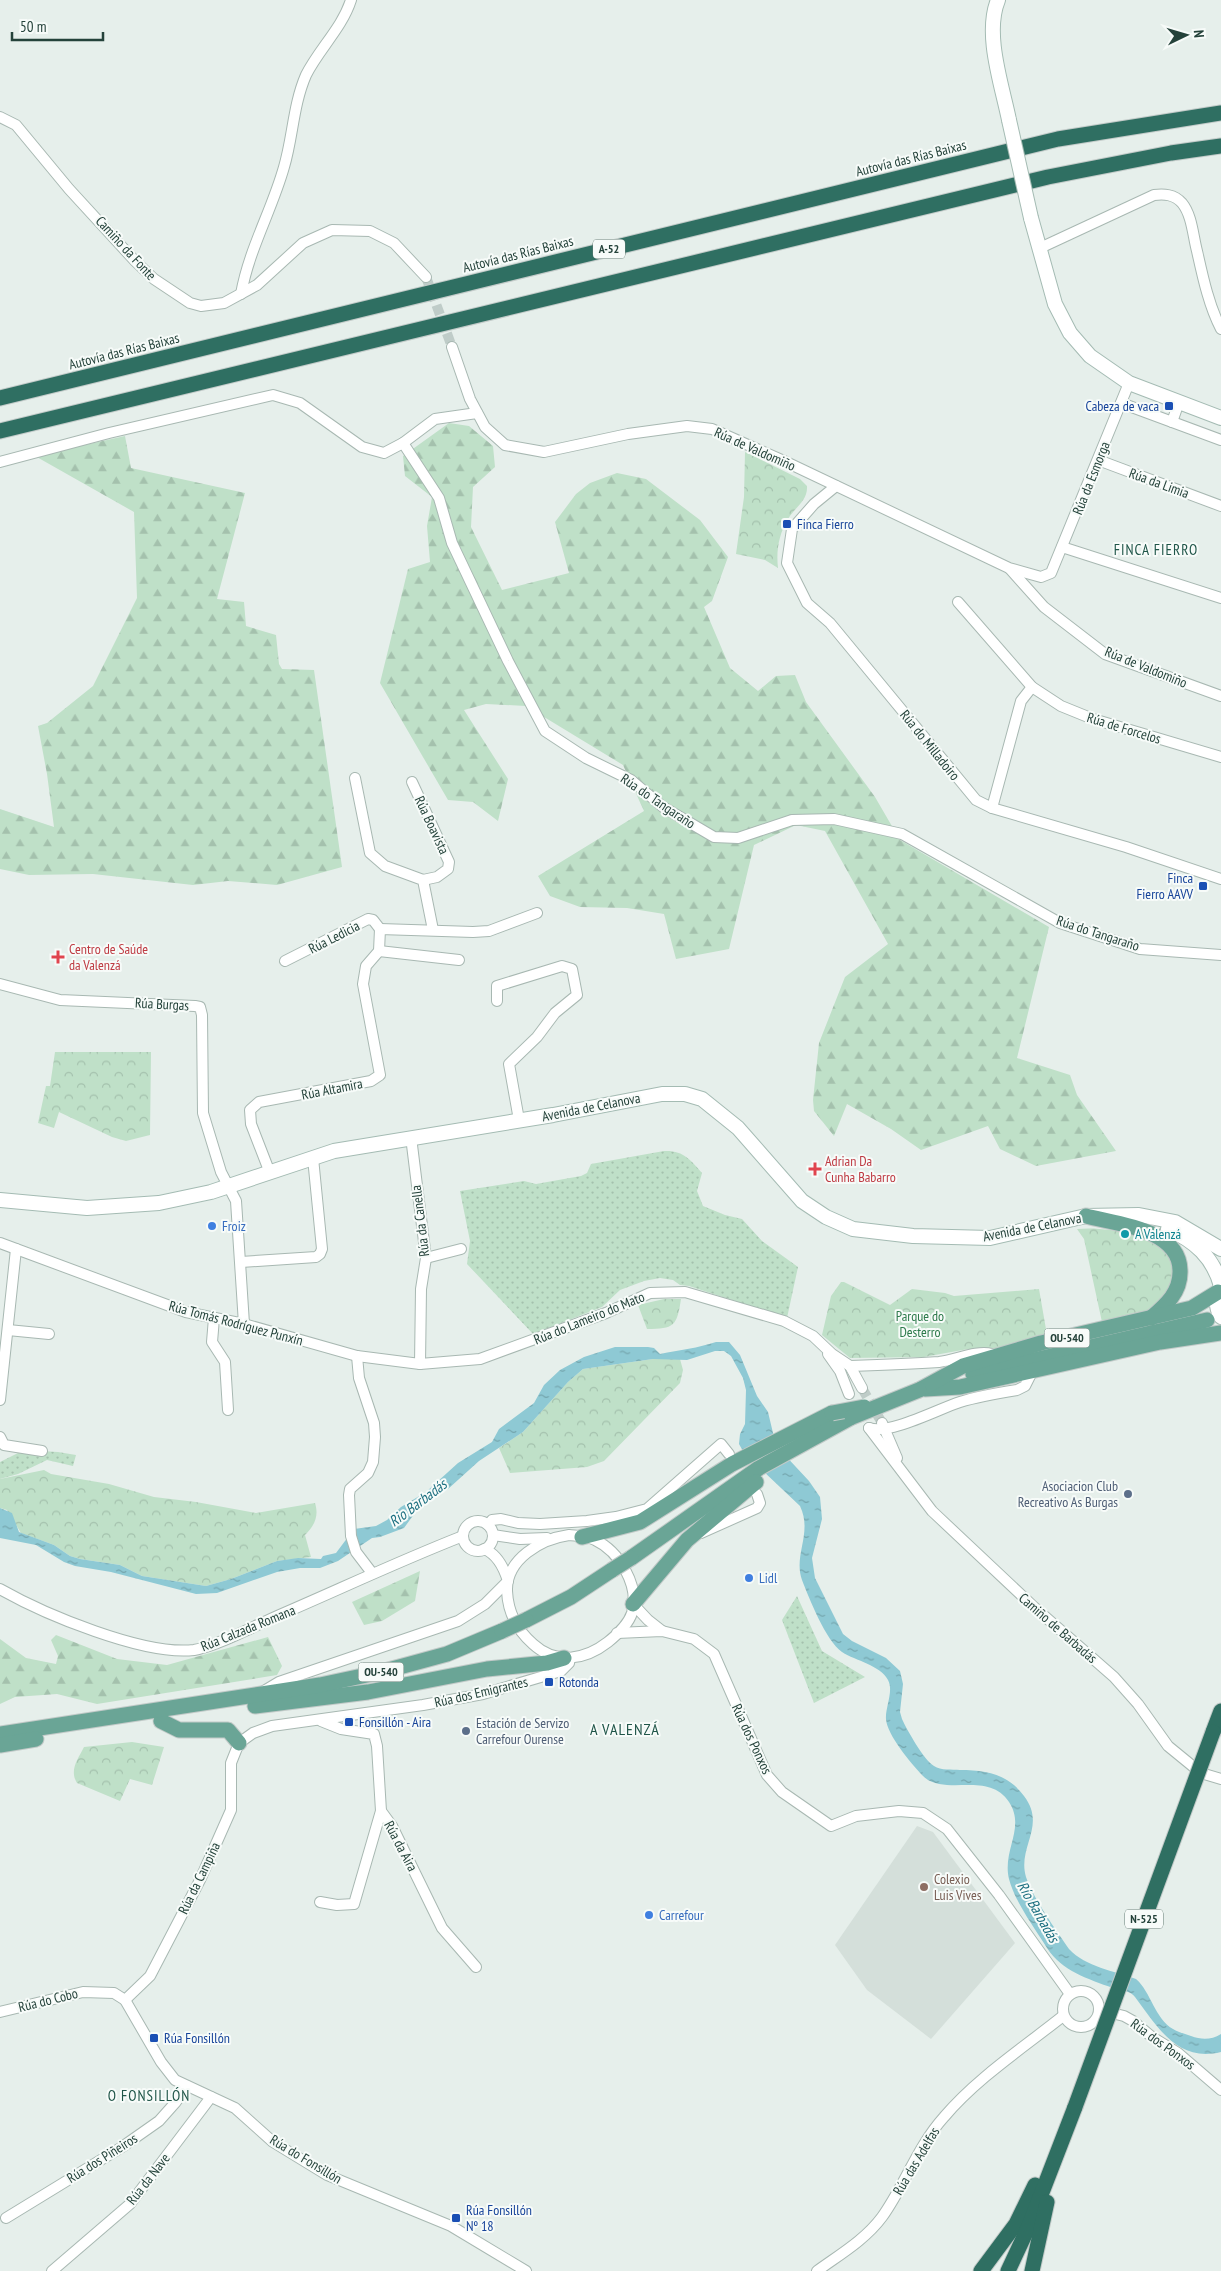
<svg xmlns="http://www.w3.org/2000/svg" width="1221" height="2271" viewBox="0 0 1221 2271" font-family="'PT Sans Narrow',sans-serif">
  <defs>
    <pattern id="grass-dots" width="8" height="8" patternUnits="userSpaceOnUse" patternTransform="scale(1.25)"><rect width="8" height="8" fill="#bfe0c8"/><path d="M2 2h.1M6 6h.1" fill="none" stroke="#a4c1ad" stroke-width="1.8" stroke-linecap="round"/></pattern>
    <pattern id="forest-firs" width="22" height="20" patternUnits="userSpaceOnUse" patternTransform="scale(1.25)"><rect width="22" height="20" fill="#bfe0c8"/><path d="M5 1l3.5 6h-7zM16 11l3.5 6h-7z" fill="#a4c1ad"/></pattern>
    <pattern id="park-crowns" width="20" height="18" patternUnits="userSpaceOnUse" patternTransform="scale(1.25)"><rect width="20" height="18" fill="#bfe0c8"/><path d="M2 6a3 3 0 1 1 6 0M12 15a3 3 0 1 1 6 0" fill="none" stroke="#a4c1ad"/></pattern>
    <pattern id="water-ripples" width="26" height="14" patternUnits="userSpaceOnUse" patternTransform="scale(1.25)"><rect width="26" height="14" fill="#8ec9d4"/><path d="M2 4q2-2 4 0t4 0M15 11q2-2 4 0t4 0" fill="none" stroke="#74a5ad"/></pattern>
  </defs>
  <rect width="100%" height="100%" fill="#e6efeb"/>
  <path fill="#d4dfda" d="M917,1826L933,1832L1015,1943L931,2039L867,1990L835,1945Z"/>
  <g fill="url(#grass-dots)">
    <path d="M664,1151C683,1150 691,1160 702,1173L697,1191L703,1206L725,1215L742,1219L762,1241L798,1267L787,1318L689,1286L680,1285L673,1280L660,1278L644,1281L620,1290L602,1307L533,1334L467,1264L470,1241L460,1191L524,1181L536,1184L581,1176L587,1173L591,1164Z"/>
    <path d="M24,1450L58,1452L76,1455L73,1466L47,1460L18,1474L0,1479V1462Z"/>
    <path d="M797,1596L822,1651L865,1677L814,1703L782,1620Z"/>
  </g>
  <g fill="url(#forest-firs)">
    <path d="M449,423L469,426L493,446L495,467L473,487L471,527L502,590L569,573L555,522L576,494L590,483L617,473L646,479L700,520L728,557L712,601L704,607L730,668L758,691L776,676L795,675L806,702L875,797L900,840L1049,927L1017,1058L1070,1075L1077,1095L1116,1151L1036,1166L1000,1149L988,1126L921,1150L891,1129L847,1104L834,1136L814,1111L813,1100L819,1043L845,977L888,944L825,831L796,825L754,845L729,949L676,959L664,914L627,908L580,907L550,896L538,876L644,811L623,765L526,706L486,704L464,710L508,779L498,821L473,802L448,800L380,683L408,569L430,562L427,526L432,497L405,476L403,456Z"/>
    <path d="M125,436L131,468L245,493L217,599L244,602L246,626L276,635L279,664L282,669L314,670L342,867L277,885L228,881L193,885L93,874L29,875L0,869V809L54,827L47,774L38,726L47,723L93,686L137,598L134,512L35,456Z"/>
    <path d="M420,1571L415,1601L382,1621L364,1625L352,1602Z"/>
    <path d="M56,1635L117,1659L167,1665L268,1637L282,1666L277,1675L97,1704L57,1694L15,1697L0,1704V1639L26,1658L56,1664L58,1656L51,1640Z"/>
  </g>
  <g fill="url(#park-crowns)">
    <path d="M745,452L800,479L807,486C808,501 795,507 788,519C779,534 776,550 778,568L765,560L736,554L744,497Z"/>
    <path d="M55,1052H151L150,1135L126,1141L112,1137L59,1112L54,1128L38,1123L46,1086H50Z"/>
    <path d="M1077,1229C1103,1226 1152,1234 1169,1255C1173,1260 1174,1271 1175,1277L1155,1310L1102,1322L1084,1239Z"/>
    <path d="M841,1282H844L890,1305L912,1289L945,1293L954,1296L1039,1289L1047,1335L1006,1350L968,1349L924,1357L850,1358L822,1335L831,1296Z"/>
    <path d="M664,1299H681C677,1326 674,1329 647,1329L638,1305Z"/>
    <path d="M653,1359H680L683,1370L680,1383L604,1461L587,1467L510,1473L499,1448L523,1432L568,1382L583,1369Z"/>
    <path d="M44,1470L51,1474L109,1484L154,1497L196,1502L256,1513L315,1503C319,1516 315,1525 305,1535L311,1557L277,1561L231,1579L206,1586L142,1576L120,1565L80,1559L70,1556L54,1545L21,1533L7,1510L0,1508V1479Z"/>
    <path d="M132,1742L164,1747L152,1785L130,1779L120,1801L77,1783C69,1770 78,1759 84,1747Z"/>
  </g>
  <path fill="url(#water-ripples)" d="M716,1342H729L740,1355L757,1396L768,1412L773,1433L782,1452L809,1481L820,1497L822,1519L812,1558L815,1578L843,1634L852,1641L886,1658L900,1671L903,1684L900,1712L902,1719C907,1730 924,1760 934,1766C941,1771 952,1769 960,1770C986,1770 1008,1774 1024,1796C1047,1826 1017,1847 1026,1877C1033,1898 1056,1930 1069,1949C1086,1967 1114,1971 1136,1979C1151,1992 1155,2019 1173,2029C1178,2032 1185,2034 1191,2036C1202,2040 1211,2040 1221,2034V2052C1177,2063 1157,2026 1135,1997C1131,1991 1120,1990 1113,1988C1088,1979 1062,1971 1047,1948C1034,1927 1015,1902 1009,1879C1002,1850 1026,1828 1009,1802C988,1770 943,1798 922,1775C911,1763 887,1735 886,1719C885,1708 894,1691 888,1680C880,1665 856,1661 842,1652C826,1641 809,1598 802,1580C793,1555 813,1533 800,1506L744,1453L739,1444L740,1434L745,1424L746,1390L743,1378L731,1356L724,1351H715L687,1360L653,1359L583,1369L568,1382L523,1432L479,1461L448,1489L417,1510L404,1528L380,1537L372,1538L338,1561L320,1568H300L277,1572L217,1593L196,1594L111,1572L75,1566L64,1562L36,1545L0,1538V1508L12,1513L19,1532L54,1545L70,1556L80,1559L120,1565L142,1576L206,1586L231,1579L277,1561L298,1558L321,1559L323,1556L336,1553L354,1529L376,1526L387,1520L401,1507L426,1492L458,1463L492,1442L499,1429L534,1403L544,1385L560,1370L584,1357L615,1347H648L654,1348L660,1354C680,1350 698,1348 716,1342Z"/>
  <g fill="none" stroke-linecap="round" stroke-linejoin="round">
    <g stroke="#bfccc8" stroke-width="10" stroke-dasharray="10 5" stroke-linecap="butt">
      <path d="M426,277L452,347"/>
      <path d="M862,1388L882,1423"/>
    </g>
    <g stroke="#a8b8b2" stroke-width="12">
      <g id="street">
        <path d="M0,117L16,125L69,189L135,261L154,279L190,303L201,306L224,303L257,285L303,243L332,230L370,231L394,243L426,277"/>
        <path d="M1040,248L1154,195C1164,194 1174,194 1182,203C1192,215 1193,236 1197,251C1203,278 1209,306 1221,329"/>
        <path d="M241,294C249,249 272,210 284,167C293,137 293,105 306,75C319,49 342,28 351,0"/>
        <path d="M452,347L470,399L485,427L505,445L544,452L628,434L687,426L712,429L784,461L1009,568L1041,577L1051,573L1129,383"/>
        <path d="M1121,403L1221,440"/>
        <path d="M1172,422L1179,402"/>
        <path d="M403,443L439,498L452,543L508,661L545,731L586,758L631,780L663,807L714,837L738,838L792,820L834,819L902,834L1060,923L1140,949L1221,955"/>
        <path d="M1098,460L1221,506"/>
        <path d="M0,462L109,433L273,395L300,403L362,447L384,453L403,443L435,419L477,413"/>
        <path d="M836,486L814,504L792,529L787,563L807,603L830,623L976,800L992,808L1126,847L1221,879"/>
        <path d="M1062,547L1221,598"/>
        <path d="M1010,569L1044,607L1105,654L1221,696"/>
        <path d="M958,602L1032,687L1061,706L1093,719L1221,757"/>
        <path d="M355,778L370,853L385,866L423,880L433,930"/>
        <path d="M412,782L449,862L448,869L437,877L423,880"/>
        <path d="M992,808L1021,701L1032,687"/>
        <path d="M379,951L459,960"/>
        <path d="M285,961L368,919L373,920L380,929"/>
        <path d="M0,984L60,1000L195,1006L200,1007L202,1015L203,1113L221,1172L236,1201L244,1324"/>
        <path d="M497,1001V986L562,966L572,969L577,995L555,1013L537,1037L509,1064L519,1120"/>
        <path d="M411,1137L426,1258L421,1289L420,1364"/>
        <path d="M270,1173L251,1124L250,1110L259,1102L371,1081L380,1075L363,984L366,966L379,951L380,929L473,932L489,931L537,913"/>
        <path d="M0,1243L186,1312L244,1324L357,1356L420,1364L480,1359L606,1313L650,1293L685,1292L784,1321L813,1336L832,1354L850,1366L862,1388"/>
        <path d="M426,1258L461,1249"/>
        <path d="M241,1262L316,1257L320,1254L322,1249L313,1158"/>
        <path d="M214,1318L212,1342L225,1362L228,1410"/>
        <path d="M8,1330L49,1334"/>
        <path d="M828,1354L840,1371L849,1394"/>
        <path d="M357,1356L359,1378L374,1423L375,1437L373,1462L368,1473L350,1489L349,1495L351,1536L356,1552L372,1573"/>
        <path d="M850,1366C880,1365 909,1364 939,1362C956,1360 976,1350 992,1354"/>
        <path d="M0,1400L16,1249"/>
        <path d="M882,1423L897,1458"/>
        <path d="M869,1428L932,1511L1034,1607L1114,1677L1138,1704L1168,1746L1201,1773L1221,1779"/>
        <path d="M869,1428C890,1435 938,1409 960,1402C979,1396 998,1393 1017,1390L1025,1386L1032,1372"/>
        <path d="M0,1437L4,1445L42,1451"/>
        <circle cx="478" cy="1536" r="15"/>
        <path d="M488,1525L492,1520L501,1519L518,1523L540,1524L587,1521L616,1517L647,1509L721,1444L729,1454"/>
        <path d="M701,1533L757,1508L760,1503L757,1494"/>
        <path d="M493,1535L520,1539L547,1538"/>
        <path d="M569,1535C577,1536 587,1536 595,1540C619,1551 640,1586 632,1613C628,1625 618,1634 608,1642C585,1660 556,1665 533,1644C517,1630 508,1613 507,1591C506,1559 541,1539 569,1535Z"/>
        <path d="M0,1589C44,1614 144,1656 194,1650C217,1646 252,1627 275,1617C338,1590 399,1561 463,1536"/>
        <path d="M633,1604L648,1620L662,1631"/>
        <path d="M617,1633L662,1631L694,1639L714,1654L767,1775L782,1792L831,1826L856,1816L899,1811L923,1813L947,1829L999,1895L1070,1994"/>
        <path d="M264,1691L279,1682L458,1621L485,1604L508,1581C504,1568 497,1554 484,1549"/>
        <path d="M321,1721L341,1729L374,1734L377,1746L381,1811L392,1826L442,1928L476,1967"/>
        <path d="M320,1902L337,1905L354,1904L381,1811"/>
        <circle cx="1081" cy="2009" r="18"/>
        <path d="M125,2000L150,1976L200,1880L231,1810V1763L239,1743L253,1733L272,1726L423,1705L483,1694L561,1671L569,1663L570,1658"/>
        <path d="M1099,2010L1124,2016L1133,2021L1152,2037L1178,2053L1221,2090"/>
        <path d="M0,2012L83,1992L114,1993L125,2000L161,2062L175,2080L235,2108L273,2142L327,2175L451,2226L526,2271"/>
        <path d="M6,2218L122,2147L159,2121L175,2103L187,2086"/>
        <path d="M52,2271L130,2204L211,2097"/>
        <path d="M817,2271C839,2255 865,2240 882,2217C905,2185 917,2147 944,2117C977,2078 1023,2048 1063,2016"/>
      </g>
    </g>
    <g stroke="#a4bbb3" stroke-width="16">
      <g id="secondary">
        <path d="M998,0C984,34 1002,85 1009,120"/>
        <path d="M1031,218L1055,304L1070,333L1090,356L1129,383L1221,418"/>
        <path d="M0,1200L87,1208L159,1203L211,1192L334,1151L553,1115L662,1094H685L702,1099L738,1128L802,1201L826,1217L853,1229L913,1236L990,1238L1086,1216L1139,1215L1175,1222L1221,1249"/>
        <path d="M1168,1229C1195,1241 1213,1257 1221,1286"/>
        <path d="M1221,1286C1215,1297 1215,1306 1221,1317"/>
      </g>
    </g>
    <g stroke="#c2cac8" stroke-width="17">
      <g id="primary">
        <path d="M1086,1216C1117,1224 1179,1229 1180,1270C1181,1292 1166,1305 1151,1318"/>
        <path d="M973,1374L1207,1320"/>
        <path d="M925,1389L960,1387L1160,1342L1221,1333"/>
        <path d="M919,1390L963,1366L1041,1343L1192,1308L1218,1292"/>
        <path d="M582,1537L640,1522L732,1464L832,1413"/>
        <path d="M631,1558L759,1468L852,1417"/>
        <path d="M633,1604L687,1540L756,1482"/>
        <path d="M526,1620L571,1597L612,1570"/>
        <path d="M255,1706L368,1692L487,1669L547,1663L564,1658"/>
        <path d="M161,1721L179,1730H228L239,1743"/>
        <path d="M0,1734L320,1685L381,1672L447,1654L502,1631"/>
        <path d="M0,1745L36,1739"/>
      </g>
    </g>
    <g stroke="#c2cac8" stroke-width="17">
      <g id="highway">
        <path d="M0,398L1058,139L1221,113"/>
        <path d="M0,431L1048,177L1171,153L1221,146"/>
        <path d="M1213,1732L1221,1711"/>
        <path d="M981,2271L1016,2224L1035,2185"/>
        <path d="M1008,2271L1029,2226L1075,2107"/>
        <path d="M1032,2271L1047,2202"/>
      </g>
    </g>
    <use href="#street" stroke="#fff" stroke-width="10"/>
    <use href="#secondary" stroke="#fff" stroke-width="14"/>
    <use href="#primary" stroke="#6aa596" stroke-width="15"/>
    <use href="#highway" stroke="#2f6f62" stroke-width="15"/>
    <g stroke="#a4bbb3" stroke-width="16" stroke-linecap="butt">
      <path id="secondary-bridge" d="M1009,120L1031,218"/>
    </g>
    <g stroke="#c2cac8" stroke-width="17" stroke-linecap="butt">
      <g id="primary-bridge">
        <path d="M832,1413L864,1407"/>
        <path d="M852,1417L919,1390"/>
        <path d="M612,1570L631,1558"/>
        <path d="M502,1631L526,1620"/>
      </g>
    </g>
    <g stroke="#c2cac8" stroke-width="17" stroke-linecap="butt">
      <path id="highway-bridge" d="M1075,2107L1213,1732"/>
    </g>
    <use href="#secondary-bridge" stroke="#fff" stroke-width="14"/>
    <use href="#primary-bridge" stroke="#6aa596" stroke-width="15"/>
    <use href="#highway-bridge" stroke="#2f6f62" stroke-width="15"/>
  </g>
  <g fill="#1a4fb4" stroke="#f7fbf9" stroke-width="2">
    <rect x="1164" y="401" width="10" height="10" rx="2.5"/>
    <rect x="782" y="519" width="10" height="10" rx="2.5"/>
    <rect x="1198" y="881" width="10" height="10" rx="2.5"/>
    <rect x="544" y="1677" width="10" height="10" rx="2.5"/>
    <rect x="344" y="1717" width="10" height="10" rx="2.5"/>
    <rect x="149" y="2033" width="10" height="10" rx="2.5"/>
    <rect x="451" y="2213" width="10" height="10" rx="2.5"/>
  </g>
  <g fill="#e0444e" stroke="#f7fbf9" stroke-width="2">
    <path d="M55.5 949.5h5v5h5v5h-5v5h-5v-5h-5v-5h5z"/>
    <path d="M812.5 1161.5h5v5h5v5h-5v5h-5v-5h-5v-5h5z"/>
  </g>
  <g fill="#3f7fe0" stroke="#f7fbf9" stroke-width="2">
    <circle cx="212" cy="1226" r="5"/>
    <circle cx="749" cy="1578" r="5"/>
    <circle cx="649" cy="1915" r="5"/>
  </g>
  <circle fill="#0f9aa8" stroke="#f7fbf9" stroke-width="2" cx="1125" cy="1234" r="5"/>
  <g fill="#5c6f8a" stroke="#f7fbf9" stroke-width="2">
    <circle cx="1128" cy="1494" r="5"/>
    <circle cx="466" cy="1731" r="5"/>
  </g>
  <circle fill="#8d6e63" stroke="#f7fbf9" stroke-width="2" cx="924" cy="1887" r="5"/>
  <g text-anchor="middle" stroke-width="4" stroke-linejoin="round" paint-order="stroke">
    <g fill="#f7fbf9" stroke="#637a73" stroke-width="1">
      <rect x="593" y="239.5" width="32" height="19" rx="4"/>
      <rect x="1044.5" y="1328.5" width="45" height="19" rx="4"/>
      <rect x="358.5" y="1662.5" width="45" height="19" rx="4"/>
      <rect x="1125" y="1909.5" width="38" height="19" rx="4"/>
    </g>
    <g font-size="12" font-weight="bold" fill="#24423a">
      <text x="609" y="253">A-52</text>
      <text x="1067" y="1342">OU-540</text>
      <text x="381" y="1676">OU-540</text>
      <text x="1144" y="1923">N-525</text>
    </g>
    <g font-size="14" fill="#24423a" stroke="#f7fbf9">
      <text transform="translate(911 158) rotate(-14)" y="5">Autovía das Rías Baixas</text>
      <text transform="translate(126 248) rotate(47)" y="5">Camiño da Fonte</text>
      <text transform="translate(518 254) rotate(-14)" y="5">Autovía das Rías Baixas</text>
      <text transform="translate(124 351) rotate(-14)" y="5">Autovía das Rías Baixas</text>
      <text transform="translate(755 449) rotate(24)" y="5">Rúa de Valdomiño</text>
      <text transform="translate(1091 478) rotate(-68)" y="5">Rúa da Esmorga</text>
      <text transform="translate(1159 483) rotate(20)" y="5">Rúa da Limia</text>
      <text transform="translate(1146 667) rotate(22)" y="5">Rúa de Valdomiño</text>
      <text transform="translate(1124 728) rotate(17)" y="5">Rúa de Forcelos</text>
      <text transform="translate(930 745) rotate(51)" y="5">Rúa do Milladoiro</text>
      <text transform="translate(658 801) rotate(34)" y="5">Rúa do Tangaraño</text>
      <text transform="translate(432 825) rotate(65)" y="5">Rúa Boavista</text>
      <text transform="translate(1098 933) rotate(18)" y="5">Rúa do Tangaraño</text>
      <text transform="translate(334 937) rotate(-27)" y="5">Rúa Ledicia</text>
      <text transform="translate(162 1004) rotate(3)" y="5">Rúa Burgas</text>
      <text transform="translate(332 1089) rotate(-11)" y="5">Rúa Altamira</text>
      <text transform="translate(591 1107) rotate(-11)" y="5">Avenida de Celanova</text>
      <text transform="translate(420 1221) rotate(-97)" y="5">Rúa da Canella</text>
      <text transform="translate(1032 1227) rotate(-11)" y="5">Avenida de Celanova</text>
      <text transform="translate(589 1318) rotate(-22)" y="5">Rúa do Lameiro do Mato</text>
      <text transform="translate(236 1323) rotate(15)" y="5">Rúa Tomás Rodríguez Punxín</text>
      <text transform="translate(248 1628) rotate(-22)" y="5">Rúa Calzada Romana</text>
      <text transform="translate(1058 1628) rotate(41)" y="5">Camiño de Barbadás</text>
      <text transform="translate(481 1692) rotate(-13)" y="5">Rúa dos Emigrantes</text>
      <text transform="translate(752 1739) rotate(65)" y="5">Rúa dos Ponxos</text>
      <text transform="translate(401 1846) rotate(62)" y="5">Rúa da Aira</text>
      <text transform="translate(199 1878) rotate(-64)" y="5">Rúa da Campiña</text>
      <text transform="translate(48 2000) rotate(-14)" y="5">Rúa do Cobo</text>
      <text transform="translate(1163 2044) rotate(36)" y="5">Rúa dos Ponxos</text>
      <text transform="translate(102 2158) rotate(-32)" y="5">Rúa dos Piñeiros</text>
      <text transform="translate(306 2159) rotate(31)" y="5">Rúa do Fonsillón</text>
      <text transform="translate(916 2161) rotate(-59)" y="5">Rúa das Adelfas</text>
      <text transform="translate(148 2179) rotate(-52)" y="5">Rúa da Nave</text>
    </g>
    <g font-size="14" fill="#164399" stroke="#f7fbf9" text-anchor="start">
      <text x="1159" y="411" text-anchor="end">Cabeza de vaca</text>
      <text x="797" y="529">Finca Fierro</text>
      <text x="1193" y="883" text-anchor="end">Finca<tspan x="1193" dy="16">Fierro AAVV</tspan></text>
      <text x="559" y="1687">Rotonda</text>
      <text x="359" y="1727">Fonsillón - Aira</text>
      <text x="164" y="2043">Rúa Fonsillón</text>
      <text x="466" y="2215">Rúa Fonsillón<tspan x="466" dy="16">Nº 18</tspan></text>
    </g>
    <g font-size="14" fill="#be3a42" stroke="#f7fbf9" text-anchor="start">
      <text x="69" y="954">Centro de Saúde<tspan x="69" dy="16">da Valenzá</tspan></text>
      <text x="825" y="1166">Adrian Da<tspan x="825" dy="16">Cunha Babarro</tspan></text>
    </g>
    <g font-size="14" fill="#366cbe" stroke="#f7fbf9" text-anchor="start">
      <text x="222" y="1231">Froiz</text>
      <text x="759" y="1583">Lidl</text>
      <text x="659" y="1920">Carrefour</text>
    </g>
    <g font-size="14" fill="#0d838f" stroke="#f7fbf9" text-anchor="start">
      <text x="1135" y="1239">A Valenzá</text>
    </g>
    <g font-size="14" fill="#2d7a4b" stroke="#f7fbf9">
      <text x="920" y="1321">Parque do<tspan x="920" dy="16">Desterro</tspan></text>
    </g>
    <g font-size="14" fill="#4e5e75" stroke="#f7fbf9" text-anchor="end">
      <text x="1118" y="1491">Asociacion Club<tspan x="1118" dy="16">Recreativo As Burgas</tspan></text>
      <text x="476" y="1728" text-anchor="start">Estación de Servizo<tspan x="476" dy="16">Carrefour Ourense</tspan></text>
    </g>
    <g font-size="14" fill="#785e54" stroke="#f7fbf9" text-anchor="start">
      <text x="934" y="1884">Colexio<tspan x="934" dy="16">Luis Vives</tspan></text>
    </g>
    <g font-size="15" letter-spacing="1" fill="#1f5548" stroke="#f7fbf9">
      <text x="1156" y="555">FINCA FIERRO</text>
      <text x="149" y="2101">O FONSILLÓN</text>
    </g>
    <g font-size="15" font-style="italic" fill="#1c6f80" stroke="#f7fbf9">
      <text transform="translate(418 1503) rotate(-37)" y="5">Rio Barbadás</text>
      <text transform="translate(1038 1912) rotate(60)" y="5">Río Barbadás</text>
    </g>
    <g font-size="16" letter-spacing="1" fill="#1f5548" stroke="#f7fbf9">
      <text x="625" y="1735">A VALENZÁ</text>
    </g>
  </g>
  <g transform="translate(1186 35) rotate(85)" stroke="#f7fbf9" stroke-width="4" paint-order="stroke">
  <path d="M0-4L9 19L0 12L-9 19Z" fill="#24423a"/>
  <text y="-8" font-size="14" font-weight="bold" text-anchor="middle" fill="#24423a">N</text>
  </g>
  <path d="M12 32v8h91v-8" fill="none" stroke="#24423a" stroke-width="2.5"/>
  <text x="20" y="32" font-size="15" fill="#24423a" stroke="#f7fbf9" stroke-width="4" paint-order="stroke">50 m</text>
</svg>
